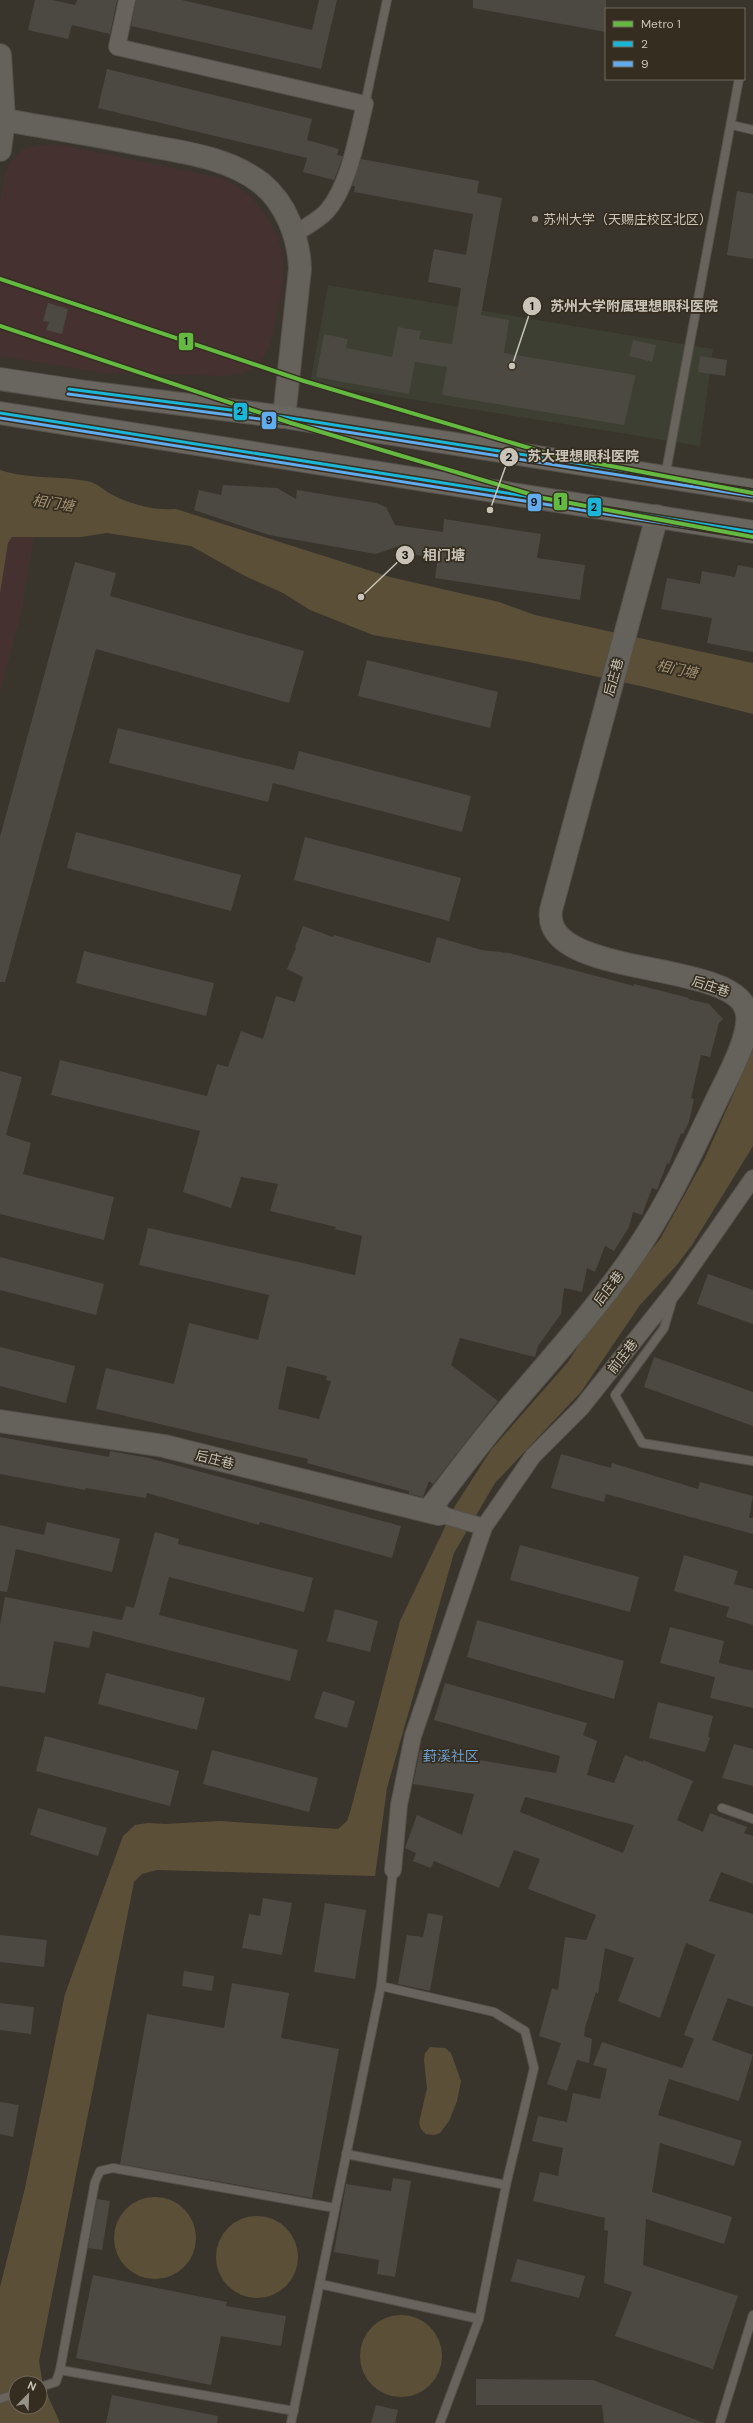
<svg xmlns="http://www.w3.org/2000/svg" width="753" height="2423" viewBox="0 0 753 2423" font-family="'DM Sans','Noto Sans SC',sans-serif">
  <rect width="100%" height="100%" fill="#39352d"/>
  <path fill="#3c3f31" d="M328,285L713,349L700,446L310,383Z"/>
  <g fill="#453230">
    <path d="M58,144L221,178C254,190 283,229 283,265C284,282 279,300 276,316C274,332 268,358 254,368C246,373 237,374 227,376L104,373L0,356V204L5,174L11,161L22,150L38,145Z"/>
    <path d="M34,536L21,614L0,693V593L8,543L12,537Z"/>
  </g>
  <g fill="#5c4f37" fill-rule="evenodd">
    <path d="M0,470C29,480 61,475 91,482C97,484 103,489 109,493C129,504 154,511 176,509L390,577L499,602L535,615L753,663V714L645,687L524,661L373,635L310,610L283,593L245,576L191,546L107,533L81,537H12L8,543L0,593Z"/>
    <path d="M753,1050V1146L692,1245L676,1266L640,1305L581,1392L495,1483L454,1553L387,1788L375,1876L157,1870L142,1874L134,1882L39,2361L43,2385L60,2423H0V2287L25,2188L65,1994L123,1836L135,1825L148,1823L165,1824L220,1821L338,1829L347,1821L351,1809L400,1621L455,1506L491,1450L568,1362L593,1323L660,1239L705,1158ZM16,2383H40V2407H16Z"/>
    <path d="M430,2047L445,2048L451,2053L461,2081L457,2101L449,2121L440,2133L434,2135L426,2134L421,2129L419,2123L427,2088L424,2060L425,2053Z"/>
    <circle cx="155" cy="2238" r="41"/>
    <circle cx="257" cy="2257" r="41"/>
    <circle cx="401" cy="2356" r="41"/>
  </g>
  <g fill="#4c4942" fill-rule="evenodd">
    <path d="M35,0H52L75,5L77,0H117L110,34L72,25L68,39L28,30Z"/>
    <path d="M136,0H182L312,30L319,0H337L321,69L131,26Z"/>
    <path d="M473,0H606V32L473,8Z"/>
    <path d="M107,69L312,119L307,140L339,149L337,155L343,156L334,180L303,172L307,158L98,108Z"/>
    <path d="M361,159L479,181L477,193L502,198L481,315L509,320L504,353L636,375L624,425L442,395L447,367L415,362L409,394L316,377L324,334L348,339L346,348L392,357L398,327L421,331L419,339L452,344L461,288L428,282L434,249L466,255L473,214L354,192L355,186H352Z"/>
    <path d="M737,191L753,194V259L727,255Z"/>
    <path d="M48,303L68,309L62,334L46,330L49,322L43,321Z"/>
    <path d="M633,340L656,345L652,362L629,356Z"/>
    <path d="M700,356L727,360L725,376L698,372Z"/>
    <path d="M223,485L277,488L296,499L297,490L376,503L386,507L395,525L443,532L444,519L541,534L537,558L585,565L580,600L435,578L438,558L404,553L405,544L376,554L269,535L194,510L199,490L221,495Z"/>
    <path d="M75,562L116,573L110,596L304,651L289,703L96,649L5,982H0V837Z"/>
    <path d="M738,565L753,568V652L707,643L712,618L661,609L667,578L700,584L702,571L735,577Z"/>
    <path d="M367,660L498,692L490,728L358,696Z"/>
    <path d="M118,728L294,770L299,751L471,796L462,832L273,783L268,802L109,763Z"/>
    <path d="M76,832L241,875L231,911L67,868Z"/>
    <path d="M305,837L461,878L449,921L294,880Z"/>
    <path d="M303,926L333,937L334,935L430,963L437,937L482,950L509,953L634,986V984L689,998L688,999L709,1004L723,1019L719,1023L710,1057L701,1055L691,1098L694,1099L689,1122L683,1134L681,1133L669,1164L667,1163L657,1190L652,1188L642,1215L633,1212L629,1227L614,1251L605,1246L595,1272L587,1268L582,1292L564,1288L561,1314L538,1346L535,1357L460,1338L451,1365L498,1401L433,1484L429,1481L423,1497L409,1494V1491L307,1463L308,1459L96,1409L106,1368L174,1384L189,1323L258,1340L269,1295L139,1265L148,1228L355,1275L362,1236L335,1229L336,1227L270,1211L278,1184L241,1177L231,1208L183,1192L200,1131L51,1095L60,1060L207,1096L217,1064L228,1067L241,1031L263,1039L276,996L295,1002L303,977L287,969L296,948L295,947ZM287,1366L327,1376L326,1380L331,1381L319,1419L278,1409Z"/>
    <path d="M84,951L214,983L206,1016L76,983Z"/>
    <path d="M0,1071L22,1077L6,1135L31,1143L23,1174L114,1197L104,1240L0,1214Z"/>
    <path d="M0,1257L104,1284L96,1315L0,1290Z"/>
    <path d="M708,1274L753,1290V1324L697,1304Z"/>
    <path d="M0,1347L75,1366L66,1403L0,1386Z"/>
    <path d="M654,1357L753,1392V1426L644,1387Z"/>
    <path d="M0,1437L109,1457L110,1451L149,1458L401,1526L392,1558L260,1522L259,1525L147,1493L146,1498L86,1488L85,1490L0,1474Z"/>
    <path d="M561,1454L611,1468L612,1463L698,1489L700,1482L753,1496L749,1518H753V1534L606,1494L604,1502L551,1488Z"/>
    <path d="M47,1522L120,1539L112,1572L16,1549L7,1592L0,1591V1525L44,1535Z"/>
    <path d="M155,1532L179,1539L178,1544L313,1578L304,1612L169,1577L159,1615L298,1650L290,1681L93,1631L89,1648L54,1641L45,1693L0,1686V1625L5,1597L122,1620L126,1606L134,1608Z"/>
    <path d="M520,1545L639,1577L630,1612L510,1580Z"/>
    <path d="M684,1555L738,1571L734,1584L753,1589V1625L726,1617L729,1607L674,1591Z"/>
    <path d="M335,1609L378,1621L370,1652L327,1641Z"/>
    <path d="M477,1620L624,1661L614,1699L467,1657Z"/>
    <path d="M670,1627L724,1641L719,1663L753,1671V1708L710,1698L715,1677L660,1663Z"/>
    <path d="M106,1673L205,1698L197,1730L98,1704Z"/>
    <path d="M445,1683L587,1723L583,1735L597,1741L587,1775L614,1783L625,1755L643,1762V1760L693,1781L677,1820L703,1832L710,1813L747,1827L744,1833L753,1836V1884L721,1872L709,1901L753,1914V2007L728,1998L712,2040L753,2055L739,2101L669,2079L658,2115L742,2141L734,2166L660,2143L652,2192L732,2217L724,2244L646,2219L643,2265L738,2296L713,2369L615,2336L632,2292L604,2283L608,2231L604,2230L605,2218L533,2201L540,2172L558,2176L563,2148L532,2141L538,2116L567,2122L573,2093L600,2099L607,2069L593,2065L602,2042L682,2068L694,2039L684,2035L715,1955L686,1943L660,2018L618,2001L634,1958L605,1948L598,1994L596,1992L585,2028L584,2036L592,2039L589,2063L577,2060L567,2091L547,2084L561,2043L539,2036L552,1988L558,1990L565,1937L586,1940L596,1915L528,1889L540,1859L514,1850L499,1888L434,1861L431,1868L413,1861L416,1853L405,1848L417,1815L462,1835L474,1794L413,1784L420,1750L556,1773L560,1756L434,1720ZM525,1797L634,1825L623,1853L520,1812Z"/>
    <path d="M323,1691L355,1701L347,1728L314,1718Z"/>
    <path d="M658,1702L713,1716L708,1737L710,1738L705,1752L649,1738Z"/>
    <path d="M45,1736L179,1771L170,1806L36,1771Z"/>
    <path d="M734,1744L753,1749V1786L722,1778Z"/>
    <path d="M212,1750L318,1778L309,1812L203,1784Z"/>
    <path d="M38,1808L107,1828L98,1856L30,1835Z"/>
    <path d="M263,1898L292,1903L282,1955L242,1948L249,1914L260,1916Z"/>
    <path d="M325,1903L366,1910L355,1979L314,1972Z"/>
    <path d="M428,1913L443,1916L430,1991L398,1984L407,1935L423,1937Z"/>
    <path d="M0,1935L47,1940L44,1967L0,1962Z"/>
    <path d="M184,1971L214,1976L212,1991L182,1986Z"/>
    <path d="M232,1983L289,1993L281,2038L339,2049L312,2198L120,2164L147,2014L224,2028Z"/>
    <path d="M0,2003L34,2007L31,2034L0,2030Z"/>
    <path d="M0,2102L19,2105L13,2137L0,2134Z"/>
    <path d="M393,2178L411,2181L395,2277L377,2274L379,2260L334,2252L346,2184L391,2191Z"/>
    <path d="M97,2199L110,2201L102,2250L88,2248Z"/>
    <path d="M517,2259L585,2276L579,2298L511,2281Z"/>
    <path d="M93,2275L227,2302L226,2306L286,2316L281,2346L221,2336L211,2385L76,2358Z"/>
    <path d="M476,2379L593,2380L704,2423H604L602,2405H476Z"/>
    <path d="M112,2395L218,2416L217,2423H106Z"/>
    <path d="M376,2405L398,2410L395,2423H371Z"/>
  </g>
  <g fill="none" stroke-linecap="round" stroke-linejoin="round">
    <g stroke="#54514a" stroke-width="10">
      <g id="lane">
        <path d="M365,104L387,0"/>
        <path d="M732,125L753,130"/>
        <path d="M665,477L739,79"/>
        <path d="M672,1301L664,1328L615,1395L642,1443L753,1461"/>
        <path d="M722,1808L753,1819"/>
        <path d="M381,1986L494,2012L525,2031L534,2068L506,2185L479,2319L440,2423"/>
        <path d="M346,2154L506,2185"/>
        <path d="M320,2284L479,2319"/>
        <path d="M60,2370L294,2411"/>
        <path d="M40,2387L56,2382L60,2370L95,2182L100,2171L113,2168L335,2208"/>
        <path d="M0,2399L16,2394"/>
        <path d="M291,2423L381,1986L393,1870"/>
        <path d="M720,2423L753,2315"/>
      </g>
    </g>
    <g stroke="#54514a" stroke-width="18">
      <g id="street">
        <path d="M127,0L117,47L365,104C357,136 349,186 327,211C319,220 305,227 295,234"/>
        <path d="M439,1514L484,1527"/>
        <path d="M393,1870L399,1805L413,1736L484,1527L533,1456L581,1408L675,1290L753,1178"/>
      </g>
    </g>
    <g stroke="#54514a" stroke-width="24">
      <g id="secondary">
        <path d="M0,55L4,119L0,150"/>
        <path d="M0,119C48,128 96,135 144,145C183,152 229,158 261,183C286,203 299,238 300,269L284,417"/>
        <path d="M0,1421L164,1446L439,1514"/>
        <path d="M428,1511C450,1483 472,1453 495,1425C545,1365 600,1307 642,1242C673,1194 696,1143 720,1093C730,1073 753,1031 746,1010C732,959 541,979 551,910L657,516"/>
      </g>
    </g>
    <g stroke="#56524b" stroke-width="24">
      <g id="primary">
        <path d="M0,379L86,392L284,417L753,491"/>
        <path d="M0,413L753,532"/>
      </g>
    </g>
    <use href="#lane" stroke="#68635d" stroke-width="8"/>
    <use href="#street" stroke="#68635d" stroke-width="16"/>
    <use href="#secondary" stroke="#65625b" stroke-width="22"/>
    <use href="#primary" stroke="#68665f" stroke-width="22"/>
    <g stroke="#342d20" stroke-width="6">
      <g id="bus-1">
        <path d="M69,389L284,417L753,491"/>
        <path d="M0,413L753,532"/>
      </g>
    </g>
    <g stroke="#342d20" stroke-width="6">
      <g id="bus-2">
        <path d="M68,394L283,422L752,496"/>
        <path d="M0,418L752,537"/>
      </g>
    </g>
    <use href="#bus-1" stroke="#1ab6d8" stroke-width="3"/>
    <use href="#bus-2" stroke="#60acee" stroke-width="3"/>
    <g stroke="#342d20" stroke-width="7">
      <g id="metro-1">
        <path d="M0,279L304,381L553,455L753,493"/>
        <path d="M0,326L291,423L543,498L753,537"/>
      </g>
    </g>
    <use href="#metro-1" stroke="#64ba41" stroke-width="4"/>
  </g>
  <circle fill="#979287" stroke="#342d20" stroke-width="1.5" cx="535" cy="219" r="4"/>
  <g text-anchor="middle" stroke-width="3.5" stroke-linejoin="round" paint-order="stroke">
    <g font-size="13" fill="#c9c4b7" stroke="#342d20" text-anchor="start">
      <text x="543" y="224">苏州大学（天赐庄校区北区）</text>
    </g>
    <g font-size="13" fill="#c9c4b7" stroke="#342d20">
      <text transform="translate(613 677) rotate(-74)" y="5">后庄巷</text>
      <text transform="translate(711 986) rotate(19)" y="5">后庄巷</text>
      <text transform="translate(608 1288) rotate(-53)" y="5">后庄巷</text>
      <text transform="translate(622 1356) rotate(-52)" y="5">前庄巷</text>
      <text transform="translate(215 1459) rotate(14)" y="5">后庄巷</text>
    </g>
    <g font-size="14" font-style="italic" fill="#a69373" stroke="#342d20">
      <text transform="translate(53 503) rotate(9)" y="5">相门塘</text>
      <text transform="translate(677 669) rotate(12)" y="5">相门塘</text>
    </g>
    <g font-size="14" fill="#6d9ecf" stroke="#342d20">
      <text x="451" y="1761">葑溪社区</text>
    </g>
  </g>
  <path fill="none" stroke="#c9c4b7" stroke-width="1.5" d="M512 366L532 306M490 510L509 457M361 597L405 555"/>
  <g fill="#c9c4b7" stroke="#342d20" stroke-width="1.5">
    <circle cx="512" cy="366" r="4"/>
    <circle cx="490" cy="510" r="4"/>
    <circle cx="361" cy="597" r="4"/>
    <circle cx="532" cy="306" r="10"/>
    <circle cx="509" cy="457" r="10"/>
    <circle cx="405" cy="555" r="10"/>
  </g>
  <g font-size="12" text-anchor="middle" font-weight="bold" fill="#111">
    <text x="532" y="310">1</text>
    <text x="509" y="461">2</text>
    <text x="405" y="559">3</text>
  </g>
  <g font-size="14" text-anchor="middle" font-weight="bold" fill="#c9c4b7" stroke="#342d20" stroke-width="3.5" stroke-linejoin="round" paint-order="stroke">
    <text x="634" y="311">苏州大学附属理想眼科医院</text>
    <text x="583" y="461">苏大理想眼科医院</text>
    <text x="444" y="560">相门塘</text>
  </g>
  <g stroke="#342d20" stroke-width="1.5">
    <rect x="178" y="332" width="16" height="19" rx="4" fill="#64ba41"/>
    <rect x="233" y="402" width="15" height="19" rx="4" fill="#1ab6d8"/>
    <rect x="261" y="411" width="16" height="19" rx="4" fill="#60acee"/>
    <rect x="553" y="492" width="15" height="19" rx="4" fill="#64ba41"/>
    <rect x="527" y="493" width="15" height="19" rx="4" fill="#60acee"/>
    <rect x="587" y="497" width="15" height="20" rx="4" fill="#1ab6d8"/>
  </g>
  <g font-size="11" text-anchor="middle" font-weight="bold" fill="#111">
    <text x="186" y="345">1</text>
    <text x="240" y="415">2</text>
    <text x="269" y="424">9</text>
    <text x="560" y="505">1</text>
    <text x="534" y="506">9</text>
    <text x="594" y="511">2</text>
  </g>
  <rect x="605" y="8" width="140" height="72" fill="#342d20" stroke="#70695c"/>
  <rect x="613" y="21" width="20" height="6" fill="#64ba41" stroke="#70695c"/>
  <text x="641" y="28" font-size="12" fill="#c9c4b7">Metro 1</text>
  <rect x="613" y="41" width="20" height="6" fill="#1ab6d8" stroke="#70695c"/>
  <text x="641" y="48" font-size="12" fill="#c9c4b7">2</text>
  <rect x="613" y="61" width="20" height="6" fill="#60acee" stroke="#70695c"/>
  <text x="641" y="68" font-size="12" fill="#c9c4b7">9</text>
  <g transform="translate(28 2395) rotate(23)"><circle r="19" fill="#342d20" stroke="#70695c"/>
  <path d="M0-3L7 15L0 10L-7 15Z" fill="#979287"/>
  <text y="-6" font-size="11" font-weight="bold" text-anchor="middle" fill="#c9c4b7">N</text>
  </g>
</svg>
